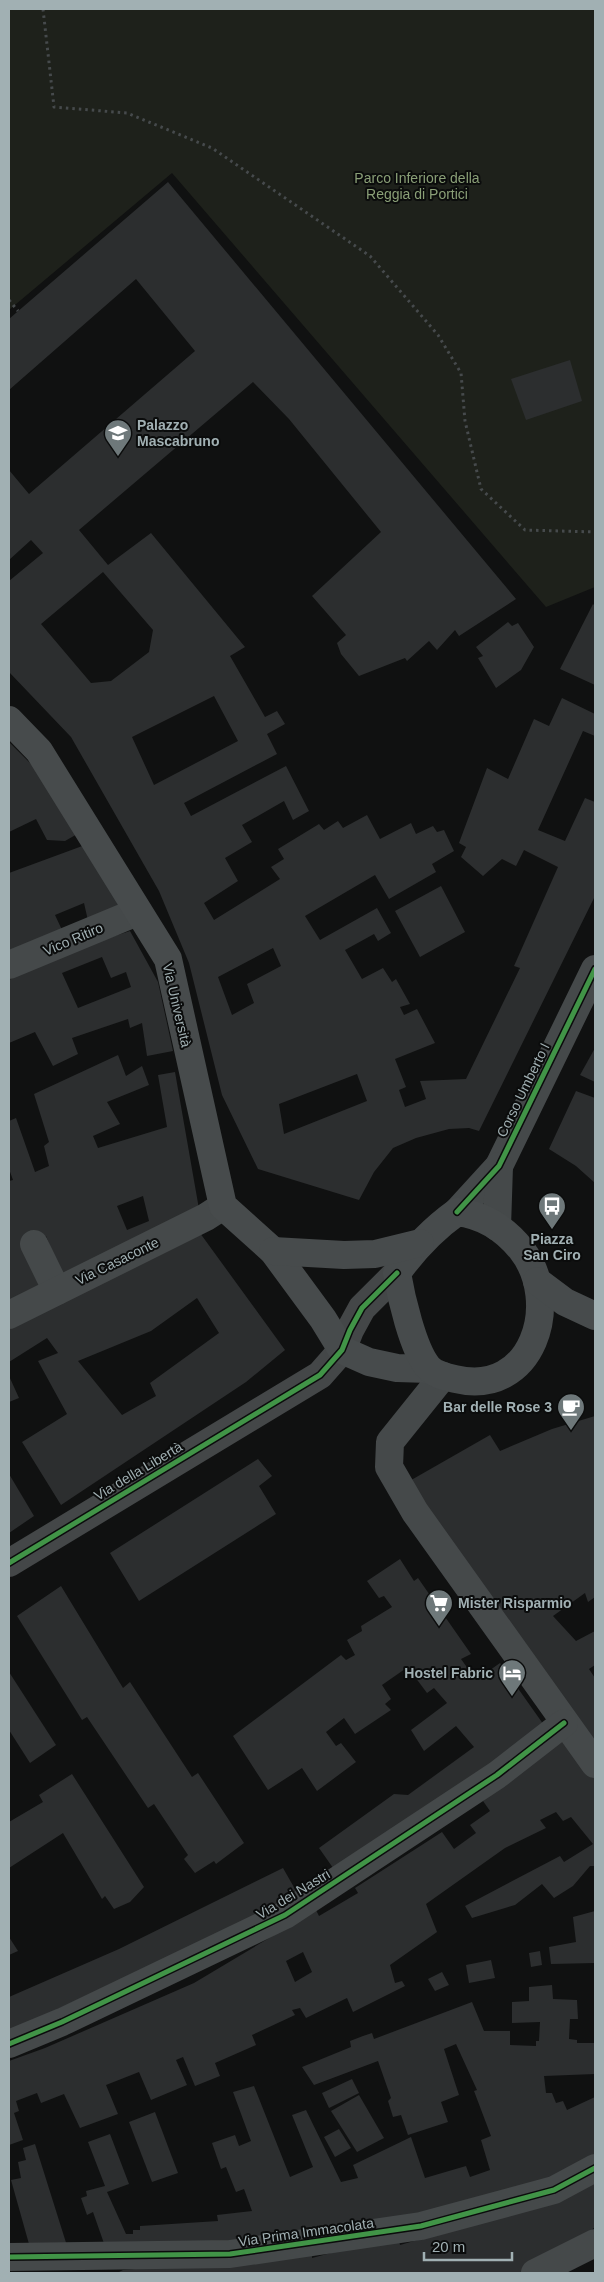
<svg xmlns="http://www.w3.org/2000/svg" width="604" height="2282" viewBox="0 0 604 2282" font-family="Helvetica,sans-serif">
  <rect width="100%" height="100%" fill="#101111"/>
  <path fill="#1e211b" d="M9,9H595V587L546,607L172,173L9,310Z"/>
  <g fill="#2c2e2f" fill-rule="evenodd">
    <path d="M168,182L516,599L459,636L455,630L437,650L429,641L407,661L405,658L359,676L341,654L337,643L346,635L312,596L381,532L289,419L253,382L79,530L108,565L151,533L245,647L230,656L265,717L277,711L285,724L267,734L277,754L184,803L191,816L286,766L309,811L293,820L284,801L242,825L252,842L225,858L238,881L204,903L214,920L280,879L271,867L284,859L278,849L319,824L324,830L338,821L343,828L367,815L380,839L411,823L416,834L433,826L437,832L444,830L454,851L432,864L436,872L389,899L375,875L305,916L320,940L377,908L391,933L378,941L374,934L345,950L362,979L383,968L392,982L396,979L410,1004L400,1007L404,1015L417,1009L435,1043L395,1059L406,1087L399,1090L405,1107L426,1099L420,1081L466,1079L520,968L514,966L558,867L524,850L516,866L502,859L483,876L461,857L466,847L459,843L487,768L508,779L534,719L549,726L562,698L595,714V736L583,731L538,830L565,841L585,798L595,802V896L479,1131L469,1128L449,1129L416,1138L393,1148L374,1172L359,1200L258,1169L222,1095L189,963L159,891L71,737L9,672V581L43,553L31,540L9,560V470L29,494L195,351L136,279L9,390V319ZM103,572L153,630L149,652L111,681L91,683L41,624ZM214,696L238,741L154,785L132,737ZM273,948L281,966L247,984L254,1003L232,1015L218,977ZM357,1074L367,1101L284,1134L279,1104Z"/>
    <path d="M570,360L582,401L526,420L511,379Z"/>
    <path d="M593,604L595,606V685L560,669Z"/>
    <path d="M508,622L512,626L518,623L534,647L521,670L496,688L478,658L483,656L476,647Z"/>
    <path d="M9,742L49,782L79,833L65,841L47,840L36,819L9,832Z"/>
    <path d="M85,845L121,909L89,925L84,903L55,915L62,930L9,954V873Z"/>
    <path d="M441,886L465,932L420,957L395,911Z"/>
    <path d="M130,931L158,982L173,1051L147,1056L142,1023L130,1028L128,1019L72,1038L78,1054L53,1066L35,1032L9,1043V980L59,954ZM102,957L111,978L126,972L131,987L78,1008L62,973Z"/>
    <path d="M595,1048V1082L580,1075Z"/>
    <path d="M118,1055L126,1076L142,1066L149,1085L107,1102L120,1124L93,1136L98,1148L167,1127L158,1075L175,1072L199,1209L62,1276L46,1236L30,1245L47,1287L9,1306V1181L13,1180L9,1169V1121L16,1118L35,1172L49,1166L44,1146L49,1142L34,1094ZM143,1196L149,1221L127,1230L117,1206Z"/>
    <path d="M576,1091L595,1098V1183L576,1166L549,1149Z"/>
    <path d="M200,1233L285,1350L246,1382L61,1505L22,1442L67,1414L38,1361L58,1353L47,1338L9,1362V1329ZM197,1298L219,1333L150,1383L156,1396L122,1415L78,1361L151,1331Z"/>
    <path d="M9,1376L19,1398L9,1402Z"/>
    <path d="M595,1416V1597L588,1602L585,1593L553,1616L576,1641L595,1631V1665L589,1669L595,1678V1750L406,1483L490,1435L500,1451L552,1429Z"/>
    <path d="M258,1459L272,1476L259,1486L276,1514L139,1601L110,1553Z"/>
    <path d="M9,1474L34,1516L9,1533Z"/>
    <path d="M400,1559L414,1581L418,1578L471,1654L461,1659L476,1680L500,1663L546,1728L338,1875L319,1848L394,1794L408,1795L474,1747L456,1726L424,1751L411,1730L447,1703L434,1688L427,1693L415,1677L412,1678L405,1669L382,1685L391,1699L385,1704L391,1710L355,1734L344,1718L326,1732L336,1746L341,1743L356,1762L317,1791L302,1768L268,1790L233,1736L341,1655L346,1660L355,1655L347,1640L362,1631L361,1626L392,1607L384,1596L379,1598L367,1581Z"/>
    <path d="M61,1586L123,1688L130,1682L192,1777L198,1773L244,1843L216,1864L214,1861L195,1873L184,1859L188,1855L154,1804L148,1808L87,1717L82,1720L17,1616Z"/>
    <path d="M9,1672L56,1745L30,1763L9,1730Z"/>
    <path d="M565,1735L595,1774V1866H590L573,1886L554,1898L542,1884L515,1905L472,1918L465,1906L560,1856L564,1862L593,1844L571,1817L563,1821L556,1812L540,1820L546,1828L505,1848L426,1904L437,1932L390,1965L395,1983L402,1981L405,1986L353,2012L347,1998L306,2018L300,2008L292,2010L295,2015L252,2035L256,2045L215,2063L220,2076L195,2086L183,2057L176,2060L187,2085L151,2100L139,2072L106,2085L118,2114L80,2128L64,2094L41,2103L37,2093L16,2101L19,2111L14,2113L23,2140L9,2145V2061L45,2048L194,1983L316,1910L319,1916L358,1893L355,1888L442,1832L454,1849L476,1833L470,1825L490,1811L483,1801ZM303,1952L312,1972L295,1982L286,1961Z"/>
    <path d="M72,1774L144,1887L130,1902L114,1909L105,1896L102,1899L63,1833L9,1868V1822L43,1802L39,1795Z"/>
    <path d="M283,1868L299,1896L9,2032V1997L119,1949Z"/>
    <path d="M595,1911V1963L551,1964L549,1947L576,1942L573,1917Z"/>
    <path d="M9,1937L18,1951L9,1955Z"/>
    <path d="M540,1951L542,1965L531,1967L529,1953Z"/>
    <path d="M491,1960L495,1978L469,1983L466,1965Z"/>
    <path d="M442,1972L449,1985L435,1991L428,1979Z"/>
    <path d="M552,1985L553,1999L577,2000L578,2019H570L569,2039L577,2040V2043H595V2074L544,2076L546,2093H552L556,2103L563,2101L567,2110L595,2097V2163L561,2179L338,2232L107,2252L93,2212L87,2215L81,2198L87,2196L86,2191L105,2186L88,2142L110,2134L129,2184L107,2192L126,2234H133V2230H140V2226L218,2221L217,2215L252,2211L244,2189L236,2192L226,2167L221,2169L212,2143L235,2135L239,2146L251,2141L233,2092L254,2086L290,2177L313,2167L292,2115L306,2110L341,2182L358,2178L353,2165L411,2137L425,2178L466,2166L470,2177L490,2170L481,2140L491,2136L474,2091L477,2090L456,2044L444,2049L459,2095L441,2102L448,2122L408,2135L401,2115L393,2117L388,2101L391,2098L378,2061L314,2085L302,2067L351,2047L350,2041L363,2036L372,2033L374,2039L472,2002L484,2031H510V2045L536,2046V2041H539L540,2022L512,2023V2002L529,2001V1987Z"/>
    <path d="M352,2079L359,2093L329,2108L322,2093Z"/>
    <path d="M359,2095L384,2138L357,2152L331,2111Z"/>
    <path d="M155,2112L178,2173L152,2182L129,2122Z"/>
    <path d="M339,2129L351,2148L335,2157L324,2137Z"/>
    <path d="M35,2144L68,2249L29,2244L11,2180L21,2178L18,2162L26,2160L23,2148Z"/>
    <path d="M595,2181V2227L544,2270L537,2273H117L123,2270L231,2261L312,2251V2258L375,2241H399L400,2245L502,2216Z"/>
  </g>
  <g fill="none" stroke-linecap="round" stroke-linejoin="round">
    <g stroke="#464a4c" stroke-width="3" stroke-dasharray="2.5 4" stroke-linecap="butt">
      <path d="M43,9L54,107L127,113L212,148L370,256L438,335L461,373L465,421L481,489L525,530L595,532"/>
      <path d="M9,300L18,311"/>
    </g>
    <g stroke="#45494a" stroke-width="28">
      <path d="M9,965L137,912"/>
      <path d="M457,1212L499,1166L595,969"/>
      <path d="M497,1227L499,1166"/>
      <path d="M34,1244L57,1291"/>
      <path d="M9,1315L206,1217L223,1206"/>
      <path d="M443,1376L390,1442L389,1467L415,1512L595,1764"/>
      <path d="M9,2044L62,2022L285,1915L497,1775L564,1723"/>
      <path d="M9,2257L230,2254L421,2226L554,2190L595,2168"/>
      <path d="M535,2273L595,2243"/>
    </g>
    <path stroke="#444748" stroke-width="28" d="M9,1563L320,1375L342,1350L350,1330L362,1308L397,1273"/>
    <g stroke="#474b4c" stroke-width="28">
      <path d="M9,720L39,751L168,959L223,1206L273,1251L323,1319L342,1350L369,1362L397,1368L429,1369"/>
      <path d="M457,1212C483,1215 504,1228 521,1249C563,1302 533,1398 455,1379C446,1377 434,1374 428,1367C413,1349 401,1297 397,1273C414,1249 433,1229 457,1212Z"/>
      <path d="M273,1251L344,1255L375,1254L420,1243"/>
      <path d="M537,1281L565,1302L595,1316"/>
    </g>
    <g stroke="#0b0c0c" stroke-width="8">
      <g id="cycleway">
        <path d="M457,1212L499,1166L595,969"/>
        <path d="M9,1563L320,1375L342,1350L350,1330L362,1308L397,1273"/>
        <path d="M9,2044L62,2022L285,1915L497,1775L564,1723"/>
        <path d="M9,2257L230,2254L421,2226L554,2190L595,2168"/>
      </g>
    </g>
    <use href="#cycleway" stroke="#419447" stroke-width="5"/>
  </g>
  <defs>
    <g id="university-pin" transform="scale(1.4375)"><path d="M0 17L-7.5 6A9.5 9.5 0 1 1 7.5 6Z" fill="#6e787a" stroke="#0b0c0c"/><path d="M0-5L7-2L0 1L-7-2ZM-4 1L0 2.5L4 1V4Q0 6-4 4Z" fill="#fff"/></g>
    <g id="bus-pin" transform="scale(1.4375)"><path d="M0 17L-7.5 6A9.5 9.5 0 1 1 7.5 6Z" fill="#6e787a" stroke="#0b0c0c"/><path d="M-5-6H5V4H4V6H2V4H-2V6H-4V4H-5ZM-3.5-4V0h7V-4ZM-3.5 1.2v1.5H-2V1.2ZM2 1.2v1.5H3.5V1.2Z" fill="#fff"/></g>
    <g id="cafe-pin" transform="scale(1.4375)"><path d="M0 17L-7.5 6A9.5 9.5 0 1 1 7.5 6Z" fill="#6e787a" stroke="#0b0c0c"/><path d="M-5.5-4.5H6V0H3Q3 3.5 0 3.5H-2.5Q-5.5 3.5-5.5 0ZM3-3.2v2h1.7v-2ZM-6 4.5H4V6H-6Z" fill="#fff"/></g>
    <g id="supermarket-pin" transform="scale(1.4375)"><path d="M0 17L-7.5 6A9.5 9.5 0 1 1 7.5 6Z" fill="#6e787a" stroke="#0b0c0c"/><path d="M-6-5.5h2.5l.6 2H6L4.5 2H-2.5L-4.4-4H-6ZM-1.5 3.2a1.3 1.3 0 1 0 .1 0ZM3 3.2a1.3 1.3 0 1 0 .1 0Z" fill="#fff"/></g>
    <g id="hotel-pin" transform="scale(1.4375)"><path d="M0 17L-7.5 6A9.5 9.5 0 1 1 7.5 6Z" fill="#6e787a" stroke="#0b0c0c"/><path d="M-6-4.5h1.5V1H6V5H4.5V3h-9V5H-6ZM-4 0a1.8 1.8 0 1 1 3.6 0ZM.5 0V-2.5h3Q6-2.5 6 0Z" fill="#fff"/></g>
  </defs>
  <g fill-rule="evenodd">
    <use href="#university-pin" x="118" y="433"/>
    <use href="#bus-pin" x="552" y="1206"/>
    <use href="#cafe-pin" x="571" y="1407"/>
    <use href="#supermarket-pin" x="439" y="1603"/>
    <use href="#hotel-pin" x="512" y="1673"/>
  </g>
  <g text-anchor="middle" stroke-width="4" stroke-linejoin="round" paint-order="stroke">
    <g font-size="14" fill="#8a9f77" stroke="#0b0c0c">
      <text x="417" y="183">Parco Inferiore della<tspan x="417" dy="16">Reggia di Portici</tspan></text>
    </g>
    <g font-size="14" font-weight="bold" fill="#a1b0b3" stroke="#0b0c0c" text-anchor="start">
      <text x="137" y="430">Palazzo<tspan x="137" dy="16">Mascabruno</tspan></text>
      <text x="552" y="1244" text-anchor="middle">Piazza<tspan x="552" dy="16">San Ciro</tspan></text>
      <text x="552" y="1412" text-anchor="end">Bar delle Rose 3</text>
      <text x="458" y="1608">Mister Risparmio</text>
      <text x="493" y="1678" text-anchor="end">Hostel Fabric</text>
    </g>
    <g font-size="14" fill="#a1b0b3" stroke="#0b0c0c">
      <text transform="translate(73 939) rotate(-23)" y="5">Vico Ritiro</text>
      <text transform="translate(177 1005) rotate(77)" y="5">Via Università</text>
      <text transform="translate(523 1090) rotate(-64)" y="5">Corso Umberto I</text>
      <text transform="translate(117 1261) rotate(-26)" y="5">Via Casaconte</text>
      <text transform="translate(138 1471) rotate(-31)" y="5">Via della Libertà</text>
      <text transform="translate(293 1894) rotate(-31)" y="5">Via dei Nastri</text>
      <text transform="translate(306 2232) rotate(-8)" y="5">Via Prima Immacolata</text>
    </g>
  </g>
  <rect width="604" height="2282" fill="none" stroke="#a1b0b3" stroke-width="20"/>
  <path d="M424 2252v8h88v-8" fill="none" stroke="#a1b0b3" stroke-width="2.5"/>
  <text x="432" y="2252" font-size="15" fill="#a1b0b3" stroke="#0b0c0c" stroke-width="4" paint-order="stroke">20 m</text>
</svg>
